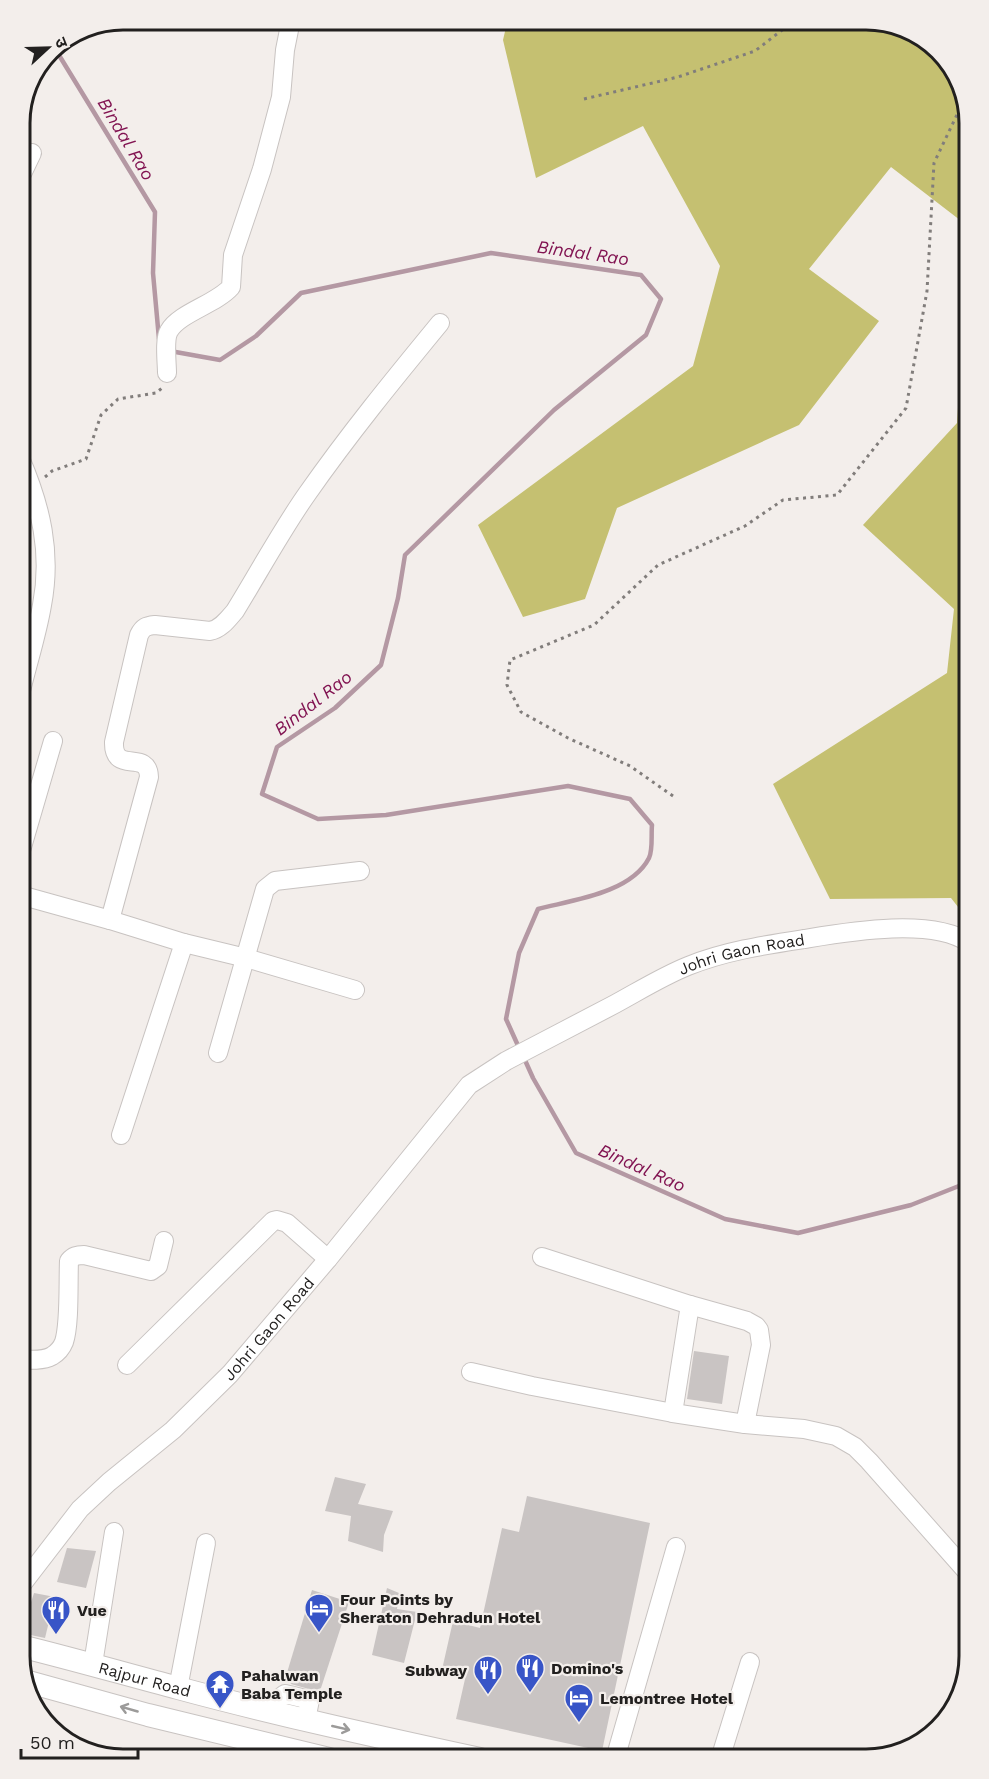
<svg xmlns="http://www.w3.org/2000/svg" width="989" height="1779" viewBox="0 0 989 1779" font-family="'Work Sans','Noto Sans Devanagari',sans-serif">
  <rect width="100%" height="100%" fill="#f3eeeb"/>
  <g fill="#c5c071">
    <path d="M873,20L924,37L959,77L969,123V227L891,167L809,269L879,321L799,425L617,508L585,599L523,617L478,525L693,366L720,266L643,126L536,178L503,40L507,23Z"/>
    <path d="M969,240V921L951,898L830,899L773,784L947,673L954,609L863,525L957,423Z"/>
  </g>
  <g fill="none" stroke-linecap="round" stroke-linejoin="round">
    <g stroke="#b498a3" stroke-width="4.5">
      <path d="M54,47L155,212L153,273L159,339"/>
      <path d="M170,351L220,360L256,336L301,293L491,253L641,275L661,299L646,335L554,410L405,555L398,598L381,665L335,708L277,747L262,794L318,819L386,815L568,786L630,799L652,825C651,835 653,850 649,858C631,893 573,900 538,909L519,953L506,1019L520,1050"/>
      <path d="M524,1058L533,1078L576,1153L725,1219L798,1233L911,1205L969,1182"/>
    </g>
  </g>
  <g fill="#c9c4c3">
    <path d="M694,1351L729,1356L722,1404L687,1399Z"/>
    <path d="M335,1477L366,1484L358,1504L393,1511L384,1535L383,1552L348,1541L351,1516L325,1511Z"/>
    <path d="M527,1496L650,1523L602,1751L456,1719L465,1679L441,1674L453,1621L480,1628L502,1528L519,1532Z"/>
    <path d="M67,1548L96,1551L86,1588L57,1582Z"/>
    <path d="M387,1588L399,1593L397,1609L417,1612L404,1663L372,1655Z"/>
    <path d="M312,1590L349,1602L321,1688L316,1691L291,1684L286,1676Z"/>
    <path d="M34,1593L55,1597L45,1638L21,1633Z"/>
  </g>
  <g fill="none" stroke-linecap="round" stroke-linejoin="round">
    <g stroke="#c8c3c1" stroke-width="20">
      <g id="minor">
        <path d="M20,178L32,153"/>
        <path d="M167,373C167,364 164,339 169,331C179,313 216,304 231,287L233,255L262,169L281,97L285,50L290,25"/>
        <path d="M20,695C27,665 37,635 42,605C52,553 41,506 20,458"/>
        <path d="M20,854L53,741"/>
        <path d="M20,895L110,920L184,943L121,1135"/>
        <path d="M110,920L149,777C148,748 113,776 114,742L139,635C143,627 146,626 155,625L210,631C221,629 228,619 235,611C259,572 281,531 307,494C349,434 394,379 440,323"/>
        <path d="M184,943L246,958L355,990"/>
        <path d="M218,1053L265,889L275,881L360,871"/>
        <path d="M542,1257L690,1305L747,1321L756,1326L759,1330L761,1345L745,1424"/>
        <path d="M20,1359C30,1360 43,1361 52,1356C57,1353 62,1347 64,1342C70,1324 68,1282 69,1261C73,1256 77,1255 84,1255L151,1271L158,1266L164,1241"/>
        <path d="M127,1365L273,1221L277,1220L287,1223L328,1259"/>
        <path d="M471,1372L532,1386L673,1413L745,1424L804,1429L836,1436L855,1447L869,1461L969,1574"/>
        <path d="M673,1413L690,1305"/>
        <path id="s1" d="M20,1587L80,1509L109,1482L173,1430L230,1374L328,1259L469,1085L506,1061C542,1042 579,1023 615,1004C639,991 663,976 688,966C725,951 765,945 804,939C847,932 932,917 969,943"/>
        <path d="M93,1664L114,1532"/>
        <path d="M178,1688L206,1543"/>
        <path d="M264,1710L285,1694L310,1700L306,1720"/>
        <path d="M615,1759L676,1547"/>
        <path d="M720,1759L750,1662"/>
      </g>
    </g>
    <g stroke="#c8c3c1" stroke-width="24">
      <g id="major">
        <path id="s2" d="M20,1646C73,1659 125,1674 178,1688C278,1715 379,1737 480,1759"/>
        <path d="M25,1681L148,1715L329,1759"/>
      </g>
    </g>
    <g stroke="#817d7b" stroke-width="3" stroke-dasharray="3 4.5" stroke-linecap="butt">
      <path d="M584,99L678,77L755,51L795,20"/>
      <path d="M45,477L52,471L86,459L101,415L118,399L156,393L162,388"/>
      <path d="M673,796L630,766L568,738L521,712L507,685L510,660L594,625L658,565L745,526L783,500L837,495L906,408L927,291L934,163L964,100"/>
    </g>
    <use href="#minor" stroke="#fff" stroke-width="18"/>
    <use href="#major" stroke="#fff" stroke-width="22"/>
  </g>
  <defs><path id="oneway-shaft" d="M-6 0H5M1.5-3L5.5 0L1.5 3" fill="none" stroke-width="1.6" stroke-linecap="round" stroke-linejoin="round" transform="scale(1.5)"/></defs>
  <g stroke="#9c9b9a">
    <use href="#oneway-shaft" transform="translate(129 1709) rotate(-164)"/>
    <use href="#oneway-shaft" transform="translate(341 1728) rotate(13)"/>
  </g>
  <defs>
    <g id="hotel-pin" transform="scale(1.5)"><path d="M0 17L-7.5 6A9.5 9.5 0 1 1 7.5 6Z" fill="#3855c7" stroke="#f3eeeb"/><path d="M-6-4.5h1.5V1H6V5H4.5V3h-9V5H-6ZM-4 0a1.8 1.8 0 1 1 3.6 0ZM.5 0V-2.5h3Q6-2.5 6 0Z" fill="#fff"/></g>
    <g id="restaurant-pin" transform="scale(1.5)"><path d="M0 17L-7.5 6A9.5 9.5 0 1 1 7.5 6Z" fill="#3855c7" stroke="#f3eeeb"/><path d="M-5-6h1v4h1v-4h1v4h1v-4h1v5L-1.5 .5V6h-2V.5L-5-1ZM5-6V6H3V1.5H1.5Q1.5-4 5-6Z" fill="#fff"/></g>
    <g id="temple-pin" transform="scale(1.5)"><path d="M0 17L-7.5 6A9.5 9.5 0 1 1 7.5 6Z" fill="#3855c7" stroke="#f3eeeb"/><path d="M0-6L5-2H3V0L6.5 2.5H4V6H1.5V3h-3V6H-4V2.5H-6.5L-3 0V-2H-5Z" fill="#fff"/></g>
  </defs>
  <g fill-rule="evenodd">
    <use href="#hotel-pin" x="319" y="1608"/>
    <use href="#restaurant-pin" x="56" y="1610"/>
    <use href="#restaurant-pin" x="530" y="1668"/>
    <use href="#restaurant-pin" x="488" y="1670"/>
    <use href="#temple-pin" x="220" y="1684"/>
    <use href="#hotel-pin" x="579" y="1698"/>
  </g>
  <g text-anchor="middle" stroke-width="4.5" stroke-linejoin="round" paint-order="stroke">
    <g font-size="16" fill="#22201f" stroke="#f3eeeb">
      <text dy="6" stroke="none"><textPath href="#s1" startOffset="980">Johri Gaon Road</textPath></text>
      <text dy="6" stroke="none"><textPath href="#s1" startOffset="360">Johri Gaon Road</textPath></text>
      <text dy="6" stroke="none"><textPath href="#s2" startOffset="129">Rajpur Road</textPath></text>
    </g>
    <g font-size="16" font-weight="bold" fill="#22201f" stroke="#f3eeeb" text-anchor="start">
      <text x="340" y="1605">Four Points by<tspan x="340" dy="18">Sheraton Dehradun Hotel</tspan></text>
      <text x="77" y="1616">Vue</text>
      <text x="551" y="1674">Domino's</text>
      <text x="467" y="1676" text-anchor="end">Subway</text>
      <text x="241" y="1681">Pahalwan<tspan x="241" dy="18">Baba Temple</tspan></text>
      <text x="600" y="1704">Lemontree Hotel</text>
    </g>
    <g font-size="18" font-style="italic" fill="#811351" stroke="#f3eeeb">
      <text transform="translate(126 139) rotate(59)" y="6">Bindal Rao</text>
      <text transform="translate(583 253) rotate(8)" y="6">Bindal Rao</text>
      <text transform="translate(313 703) rotate(-38)" y="6">Bindal Rao</text>
      <text transform="translate(642 1168) rotate(24)" y="6">Bindal Rao</text>
    </g>
  </g>
  <path d="M0 0H989V1779H0ZM123 30H866A93 93 0 0 1 959 123V1656A93 93 0 0 1 866 1749H123A93 93 0 0 1 30 1656V123A93 93 0 0 1 123 30Z" fill="#f3eeeb" fill-rule="evenodd"/>
  <path fill="none" stroke="#22201f" stroke-width="3" d="M123 30H866A93 93 0 0 1 959 123V1656A93 93 0 0 1 866 1749H123A93 93 0 0 1 30 1656V123A93 93 0 0 1 123 30Z"/>
  <g transform="translate(48 48) rotate(68)" stroke="#f3eeeb" stroke-width="4.5" paint-order="stroke">
  <path d="M0-4.5L10 22L0 15L-10 22Z" fill="#22201f"/>
  <text y="-9" font-size="16" font-weight="bold" text-anchor="middle" fill="#22201f">उ</text>
  </g>
  <path d="M21 1749v9h117v-9" fill="none" stroke="#22201f" stroke-width="3"/>
  <text x="30" y="1749" font-size="18" fill="#22201f" stroke="#f3eeeb" stroke-width="4.5" paint-order="stroke">50 m</text>
</svg>
